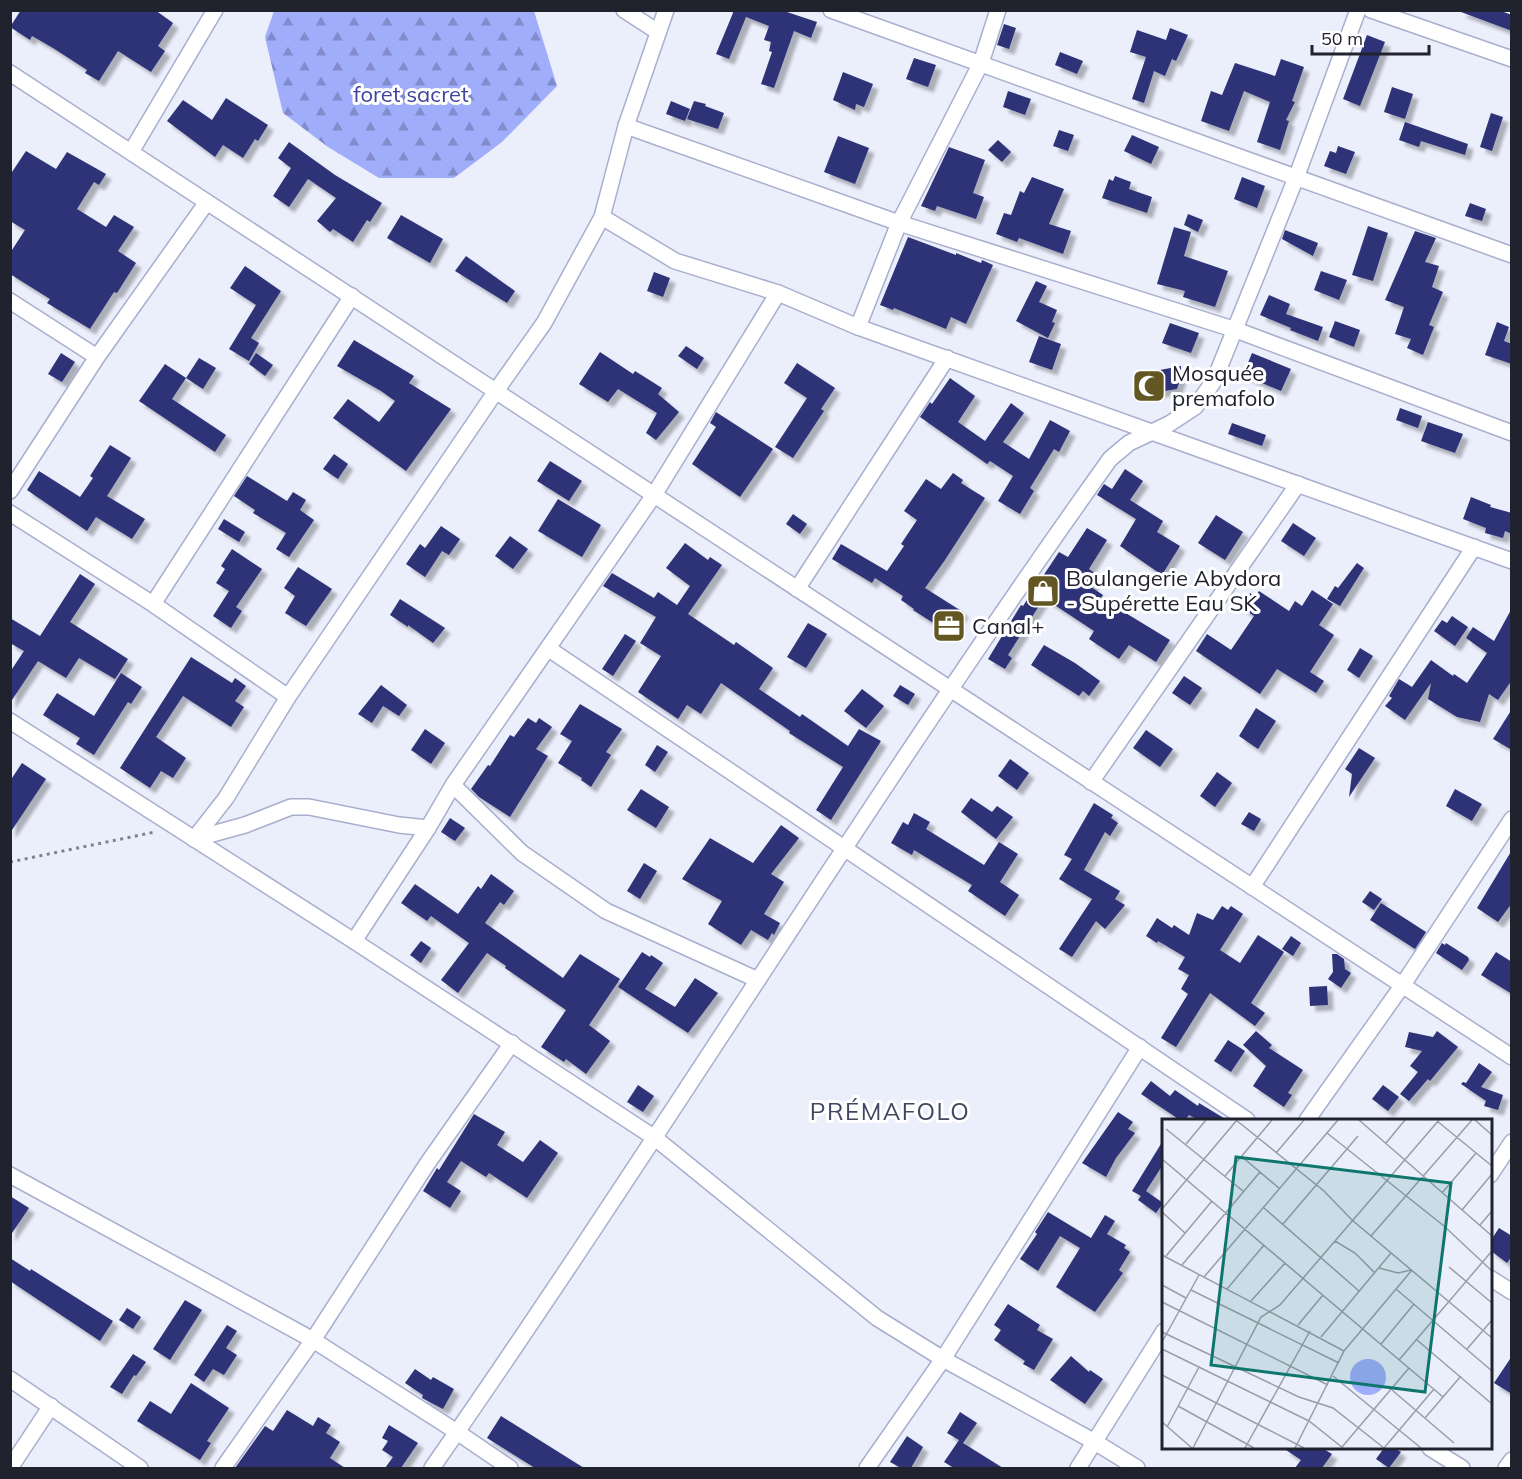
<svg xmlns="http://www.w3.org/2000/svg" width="1522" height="1479" viewBox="0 0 1522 1479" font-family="Mulish,sans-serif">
  <defs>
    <pattern id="forest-firs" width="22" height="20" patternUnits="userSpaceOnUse" patternTransform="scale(1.5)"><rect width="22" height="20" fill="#a0adfb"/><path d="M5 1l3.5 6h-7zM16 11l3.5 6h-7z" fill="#828ccc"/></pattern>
    <filter id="shadow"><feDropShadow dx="5.5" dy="5.5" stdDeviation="1.5" flood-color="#0004"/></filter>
  </defs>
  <rect width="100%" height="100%" fill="#ebeefb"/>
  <path fill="url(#forest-firs)" d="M274,11H534L557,86L502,142L454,178H379L328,147L283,113L265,37Z"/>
  <g fill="#2e3376" filter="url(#shadow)">
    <path d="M21,10H155L173,23L158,46L165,51L151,72L118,51L99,81L85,73L87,70L53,48L32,36L30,40L10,27Z"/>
    <path d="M732,10H781L817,22L811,38L794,31L774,88L761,84L772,52L769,51L771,42L764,40L769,26L746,17L729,59L716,54L733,13Z"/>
    <path d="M1461,10H1498L1512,15V31L1461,12Z"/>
    <path d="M1004,24L1016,28L1009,49L997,45Z"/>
    <path d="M1170,28L1188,35L1176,61L1172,59L1165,76L1154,71L1144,103L1132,99L1146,57L1130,52L1137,30L1166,40Z"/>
    <path d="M1367,35L1385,42L1360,106L1343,99Z"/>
    <path d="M1060,52L1083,61L1077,74L1055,65Z"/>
    <path d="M914,58L936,65L928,87L906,79Z"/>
    <path d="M1281,59L1304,67L1292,101L1295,102L1286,120L1289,121L1280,150L1257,142L1270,102L1244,91L1229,131L1201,121L1211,91L1222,95L1235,63L1275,76Z"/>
    <path d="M843,72L873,84L864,107L856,104L855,110L833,100Z"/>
    <path d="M1392,87L1413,94L1405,119L1384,112Z"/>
    <path d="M1008,91L1031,99L1025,115L1003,107Z"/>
    <path d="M226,98L268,125L258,141L255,139L243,158L223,145L215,157L167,121L183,100L212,120Z"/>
    <path d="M671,101L690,109L685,121L666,114Z"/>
    <path d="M694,101L706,104L705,106L724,113L718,129L687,119Z"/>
    <path d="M1491,113L1503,117L1492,151L1480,147Z"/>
    <path d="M1405,122L1468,144L1465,155L1421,141L1419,147L1399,140Z"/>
    <path d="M1059,130L1074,135L1068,151L1053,146Z"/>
    <path d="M1132,135L1159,147L1151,164L1124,151Z"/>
    <path d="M838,136L869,148L855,184L824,172Z"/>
    <path d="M998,140L1011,152L1002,162L988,150Z"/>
    <path d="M289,142L335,175L382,203L370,222L367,220L353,242L333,229L330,232L317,221L336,198L308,179L289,207L273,196L291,168L278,158Z"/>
    <path d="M1338,146L1355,152L1346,174L1324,166L1330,151L1336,153Z"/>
    <path d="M949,147L985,160L973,193L984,197L976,219L937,206L935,211L921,206Z"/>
    <path d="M26,151L56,169L67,152L106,174L99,185L94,182L77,209L106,227L114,215L134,227L118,251L136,263L117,293L114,292L90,329L47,303L50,299L10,274V253L25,230L10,221V175Z"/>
    <path d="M1115,176L1131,182L1129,189L1152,197L1147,213L1102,198L1109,179L1113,181Z"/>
    <path d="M1032,177L1064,189L1049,224L1071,231L1063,254L1019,238L1017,242L996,234L1004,213L1011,215L1020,191L1024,193Z"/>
    <path d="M1242,177L1265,186L1257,208L1234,199Z"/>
    <path d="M1470,203L1486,209L1482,221L1465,216Z"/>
    <path d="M1188,214L1203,220L1198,232L1184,225Z"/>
    <path d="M401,215L443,239L430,263L387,238Z"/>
    <path d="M1368,226L1388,233L1373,281L1352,275Z"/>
    <path d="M1174,227L1191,232L1184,256L1228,271L1215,307L1183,297L1185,291L1157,284Z"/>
    <path d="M1285,230L1318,243L1313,256L1282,239Z"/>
    <path d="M1415,231L1436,238L1425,262L1439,266L1432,287L1443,292L1429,325L1434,327L1423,355L1407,348L1411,339L1395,334L1404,307L1385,300Z"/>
    <path d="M908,237L956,255V253L981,263L982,260L993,265L966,324L951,317L946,329L894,308L893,310L880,305Z"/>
    <path d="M466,256L515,291L507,303L455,271Z"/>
    <path d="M245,266L281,291L251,338L259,343L249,361L229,349L256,305L230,288Z"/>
    <path d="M1321,271L1347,280L1339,300L1314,290Z"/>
    <path d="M654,272L670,278L663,297L647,291Z"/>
    <path d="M1036,281L1047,286L1039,302L1057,310L1052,322L1055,323L1048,338L1016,321Z"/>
    <path d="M1269,295L1290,304L1286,314L1323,327L1318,341L1290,330L1291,328L1260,315Z"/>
    <path d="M1335,321L1360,330L1354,347L1329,337Z"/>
    <path d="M1497,322L1509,327L1504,341L1512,344V364L1485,355Z"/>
    <path d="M1170,323L1199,333L1191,353L1162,343Z"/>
    <path d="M1039,336L1061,344L1052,370L1029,362Z"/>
    <path d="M354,340L414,376L409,383L451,409L406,471L333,418L348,399L379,422L395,401L381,391L337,366Z"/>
    <path d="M686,346L704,358L697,369L678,356Z"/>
    <path d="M600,352L633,374L635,371L662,388L658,394L679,412L656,440L646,433L657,413L618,389L608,402L579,384Z"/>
    <path d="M61,353L75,362L62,382L48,374Z"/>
    <path d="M256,353L273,365L265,376L249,364Z"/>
    <path d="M1252,353L1291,369L1281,391L1243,375Z"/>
    <path d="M199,358L216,368L203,389L186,378Z"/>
    <path d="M797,363L835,388L821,409L824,411L793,458L775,447L807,398L784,383Z"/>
    <path d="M165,364L186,378L172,399L226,435L215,452L139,401Z"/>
    <path d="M1181,366V377L1177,389L1141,395L1139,376L1161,374L1160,370Z"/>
    <path d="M950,378L975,396L958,422L985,441L1011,403L1024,413L1003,442L1029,459L1050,420L1070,431L1059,452L1054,449L1030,488L1034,491L1020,514L998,501L1013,476L990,461L987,464L920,417L930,402L932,404Z"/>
    <path d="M1400,408L1422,416L1418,428L1396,420Z"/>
    <path d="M716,412L773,449L740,497L692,464L716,427L710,423Z"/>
    <path d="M1428,422L1463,434L1455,453L1421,441Z"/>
    <path d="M1232,423L1266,435L1262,446L1228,434Z"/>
    <path d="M110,445L131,458L107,496L145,519L132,539L96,517L87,531L27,490L39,471L80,497L93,478L90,476Z"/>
    <path d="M334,454L348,464L338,479L323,469Z"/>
    <path d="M550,461L582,481L569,501L537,481Z"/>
    <path d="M1125,469L1143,481L1130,500L1163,521L1157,532L1180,546L1162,575L1120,546L1136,519L1097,495L1104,484L1112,489Z"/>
    <path d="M953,473L963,480L961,483L985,498L945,560L925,588L963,612L949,633L913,610L914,609L901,600L903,596L875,578L872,583L832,559L841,544L887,571L904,546L901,544L917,520L904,511L926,479L941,489Z"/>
    <path d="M247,476L287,501L293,492L306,500L300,510L314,520L289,557L276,549L286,533L253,513L255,510L234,496Z"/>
    <path d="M1471,497L1491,505L1490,507L1512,513V534L1505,531L1503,538L1485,533L1486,528L1463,519Z"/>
    <path d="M558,499L601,525L582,557L538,531Z"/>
    <path d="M793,514L807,524L800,534L786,524Z"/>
    <path d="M1216,515L1243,532L1225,560L1198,543Z"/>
    <path d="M224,519L245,532L239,542L218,529Z"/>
    <path d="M1293,523L1316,538L1304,556L1281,541Z"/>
    <path d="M441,526L460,539L449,555L442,551L425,577L406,564L420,544L425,548Z"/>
    <path d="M1087,528L1107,540L1089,569L1099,576L1091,587L1103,595L1101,598L1170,640L1156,662L1129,645L1119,659L1089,639L1094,631L1044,598L1008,655L1012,658L1005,669L988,659L1021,605L1023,606L1059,552L1068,557Z"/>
    <path d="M510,536L528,549L513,569L495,556Z"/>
    <path d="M685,543L708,560L710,557L722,565L688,614L734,645L736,642L773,668L759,689L800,717L802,714L848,746L859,729L881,741L831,820L816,810L843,767L789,733L790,731L721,683L701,714L687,705L678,719L638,692L661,656L640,643L656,617L603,586L612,573L654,598L658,592L677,605L690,586L666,568Z"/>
    <path d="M232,549L262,569L236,607L242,611L231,628L213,616L229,591L216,583L225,569L221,566Z"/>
    <path d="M1357,563L1364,568L1340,606L1327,599L1335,586L1338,588Z"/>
    <path d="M298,567L332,589L306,626L285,613L295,596L284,588Z"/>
    <path d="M80,574L95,584L70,622L128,659L115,679L79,658L66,678L38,661L10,703V672L24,651L10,643V618L40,636Z"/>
    <path d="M1312,590L1333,604L1319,625L1334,635L1310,672L1324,681L1316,693L1277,669L1260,694L1196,651L1207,634L1231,650L1254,616L1241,607L1250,593L1255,597L1259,591L1289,611L1295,601L1302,606Z"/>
    <path d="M400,599L445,628L433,643L408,625V627L390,615Z"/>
    <path d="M1512,608V680L1498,700L1489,694L1480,722L1457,717L1428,699L1431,683L1405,720L1385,706L1392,698L1389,696L1399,679L1412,687L1431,660L1453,676L1454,674L1467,683L1487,653L1466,638L1473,627L1494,641Z"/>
    <path d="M1452,616L1468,627L1455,646L1434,631L1442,620L1447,623Z"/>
    <path d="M808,623L827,634L806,668L787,657Z"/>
    <path d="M625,634L636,641L613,676L602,669Z"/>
    <path d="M1044,645L1075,663L1100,681L1089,696L1083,691L1079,696L1031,665Z"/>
    <path d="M1360,648L1373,656L1359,678L1347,670Z"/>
    <path d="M191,657L232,683L235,678L246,686L235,701L244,707L231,727L183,696L156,737L186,758L173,778L161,771L150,788L120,768Z"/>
    <path d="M121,673L142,687L131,704L128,702L94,755L76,744L80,738L43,715L57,693L94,716Z"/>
    <path d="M1184,676L1202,688L1190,705L1172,693Z"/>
    <path d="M381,685L407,705L399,716L383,706L372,723L358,714Z"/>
    <path d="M900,685L915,694L908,705L893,696Z"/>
    <path d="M862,689L884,706L866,728L844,711Z"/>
    <path d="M580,704L622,729L606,752L611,755L591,787L581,780L582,778L558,763L572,741L560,734Z"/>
    <path d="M1256,708L1276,721L1258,749L1239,736Z"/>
    <path d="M1512,709V750L1493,739Z"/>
    <path d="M528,718L536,723L539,718L552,727L536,749L548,756L510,817L479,797L471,789L488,765L490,766L510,735L514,737Z"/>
    <path d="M425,729L445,743L431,764L411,750Z"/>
    <path d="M1146,730L1173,749L1160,767L1133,748Z"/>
    <path d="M657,745L668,752L655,772L645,765Z"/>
    <path d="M1359,748L1375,758L1349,797L1352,774L1345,769Z"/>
    <path d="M1010,759L1029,773L1017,790L998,776Z"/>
    <path d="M22,763L46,779L10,833V781Z"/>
    <path d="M1217,772L1232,783L1215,807L1200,796Z"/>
    <path d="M641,789L669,807L656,828L627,810Z"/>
    <path d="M1455,789L1482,804L1472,821L1446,806Z"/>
    <path d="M971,798L992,812L997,806L1013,817L996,839L961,812Z"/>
    <path d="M1094,803L1113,815L1111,818L1118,823L1110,836L1105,832L1084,870L1120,891L1115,899L1125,905L1105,929L1096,921L1072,957L1059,949L1092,899L1059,879L1072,859L1064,855Z"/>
    <path d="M1249,812L1261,819L1254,831L1241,824Z"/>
    <path d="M914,813L930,822L926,829L984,865L999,842L1018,854L1000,882L1019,895L1005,916L968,891L972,885L914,850L912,855L891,843L903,822L908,825Z"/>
    <path d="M450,818L465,828L455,841L441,832Z"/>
    <path d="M781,825L799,838L771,874L784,882L764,914L780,923L774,935L772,933L768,940L751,930L741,945L708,924L722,901L682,879L710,838L753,863Z"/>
    <path d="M1512,850V903L1498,922L1477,908Z"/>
    <path d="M644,863L657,871L640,899L627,891Z"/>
    <path d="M491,874L514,891L504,905L500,902L485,923L563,978L580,954L620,979L589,1025L610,1041L586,1074L566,1059L564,1062L541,1047L566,1010L505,968L506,966L487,953L458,993L441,980L469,943L431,916L427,921L401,903L415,884L458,914L478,886L481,889Z"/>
    <path d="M1370,891L1382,899L1374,910L1362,902Z"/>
    <path d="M1381,903L1426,932L1415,949L1370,920Z"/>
    <path d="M1222,906L1228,910L1231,906L1243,914L1220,950L1240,963L1258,935L1284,952L1251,1003L1265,1013L1255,1026L1210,993L1176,1047L1161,1038L1188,994L1181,989L1189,975L1178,969L1185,957L1158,941L1157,943L1146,936L1157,918L1172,928L1174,925L1189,935L1197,913L1213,920Z"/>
    <path d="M1291,936L1301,943L1293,956L1282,949Z"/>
    <path d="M421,941L431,948L421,963L410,955Z"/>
    <path d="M1442,943L1445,945L1446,943L1468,957L1469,960L1462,970L1436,953Z"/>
    <path d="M642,952L650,957L651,955L663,963L645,989L675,1007L695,978L718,993L688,1033L618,987Z"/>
    <path d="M1496,952L1512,962V994L1481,975Z"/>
    <path d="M1332,954H1337L1344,959L1345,969L1351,973L1341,988L1328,979L1333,972Z"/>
    <path d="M1327,986L1328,1005L1310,1006L1309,987Z"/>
    <path d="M1256,1031L1272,1045L1269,1048L1303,1070L1288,1093L1292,1095L1284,1107L1253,1086L1266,1066L1243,1045Z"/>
    <path d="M1437,1031L1458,1047L1430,1081L1428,1079L1409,1101L1400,1094L1418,1072L1410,1066L1422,1051L1405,1047L1409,1032L1433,1037Z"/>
    <path d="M1228,1040L1245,1051L1231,1072L1214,1061Z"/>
    <path d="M1479,1063L1492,1072L1481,1087L1503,1095L1498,1110L1484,1106L1486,1101L1461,1084L1463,1082L1466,1083Z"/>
    <path d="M1151,1081L1170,1096L1175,1090L1198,1106L1199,1103L1227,1120H1198L1189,1115L1185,1120H1180L1141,1094Z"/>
    <path d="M638,1085L654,1096L643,1112L627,1102Z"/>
    <path d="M1383,1085L1399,1097L1388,1111L1372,1099Z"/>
    <path d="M1118,1112L1133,1122L1128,1129L1135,1133L1116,1158L1106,1177L1082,1163Z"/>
    <path d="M474,1114L505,1132L497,1145L523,1162L540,1140L558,1153L527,1198L489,1173L486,1177L461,1161L447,1182L461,1191L450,1208L423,1191L437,1168L439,1170Z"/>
    <path d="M1164,1139V1163L1146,1191L1163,1203L1156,1213L1138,1200L1141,1196L1132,1191Z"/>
    <path d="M10,1196L29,1208L10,1236Z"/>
    <path d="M1048,1212L1091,1238L1105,1215L1115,1221L1107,1234L1126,1245L1124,1248L1130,1252L1119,1270L1123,1273L1095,1312L1056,1287L1080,1248L1060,1236L1038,1271L1020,1259L1037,1234L1035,1232Z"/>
    <path d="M1499,1228L1512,1236V1256L1507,1263L1491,1251V1240Z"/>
    <path d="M10,1258L30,1271L31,1269L113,1321L100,1341L10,1281Z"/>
    <path d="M185,1300L202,1310L170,1360L153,1349Z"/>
    <path d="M1008,1304L1040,1325L1037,1330L1053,1339L1034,1370L1023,1364L1025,1361L994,1340L1001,1330L994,1325Z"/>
    <path d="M127,1308L141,1317L133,1329L119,1320Z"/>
    <path d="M227,1325L237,1331L226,1348L237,1355L224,1375L213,1369L204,1382L194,1375Z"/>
    <path d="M133,1354L146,1362L136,1376L134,1375L122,1394L110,1387Z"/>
    <path d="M1071,1356L1089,1372L1090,1370L1103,1379L1085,1404L1050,1380Z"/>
    <path d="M1512,1356V1394L1494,1383Z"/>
    <path d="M415,1369L431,1380L433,1377L454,1389L443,1409L422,1398L423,1395L405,1383Z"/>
    <path d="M191,1383L229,1408L207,1441L211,1443L200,1460L137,1421L150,1401L171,1414Z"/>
    <path d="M287,1410L313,1426L318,1417L331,1425L326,1433L340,1442L330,1458L345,1468H235L265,1426L273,1431Z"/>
    <path d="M960,1412L977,1423L963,1443L1003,1468H954L944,1462L959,1440L947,1433Z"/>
    <path d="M501,1416L584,1468H535L487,1438Z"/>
    <path d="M389,1425L418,1443L401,1468H385L393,1457L382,1450L388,1441L382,1438Z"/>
    <path d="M907,1436L923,1447L911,1468H901L890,1462Z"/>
    <path d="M1283,1448H1322L1332,1454L1322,1468H1295L1301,1460Z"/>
    <path d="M1384,1448H1394L1401,1452L1389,1468L1376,1459Z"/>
  </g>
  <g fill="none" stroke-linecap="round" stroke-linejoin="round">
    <g stroke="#a8afce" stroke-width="18">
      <g id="street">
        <path d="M624,10L658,32"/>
        <path d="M831,10L1512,255"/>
        <path d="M1371,10L1512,59"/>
        <path d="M10,73L1512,1057"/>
        <path d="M626,126L899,223L1236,330L1512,433"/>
        <path d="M131,152L215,10"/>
        <path d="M602,217L675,261L778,293L858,327L1512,561"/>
        <path d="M10,301L97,357"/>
        <path d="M858,327L899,223L981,63L998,10"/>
        <path d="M10,491L97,357L207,202"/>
        <path d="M10,513L153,604L288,697"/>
        <path d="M797,589L947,358"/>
        <path d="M153,604L352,296"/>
        <path d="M549,649L1247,1120"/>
        <path d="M10,721L354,941L655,1138L877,1318L943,1359L1095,1442L1137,1468"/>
        <path d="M1091,782L1298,484"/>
        <path d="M453,785L522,853L606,911L758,980"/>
        <path d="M194,839L226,798L288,697L496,391L544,323L602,217L626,126L666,10"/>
        <path d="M194,839L245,825L291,807H309L399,825L428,828"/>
        <path d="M1252,887L1474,547"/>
        <path d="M354,941L428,828L453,785L654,495L778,293"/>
        <path d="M1307,1120L1402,986L1512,819"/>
        <path d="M10,1175L313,1340L457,1432L510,1468"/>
        <path d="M1490,1175L1512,1142"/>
        <path d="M1490,1278L1512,1292"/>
        <path d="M10,1379L140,1468"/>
        <path d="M1430,1448L1462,1468"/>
        <path d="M10,1468L51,1406"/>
        <path d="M223,1468L313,1340L427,1164L512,1043"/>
        <path d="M432,1468C663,1136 874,789 1110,459L1129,443L1169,424L1195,407L1214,381L1296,178L1358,10"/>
        <path d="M867,1468L943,1359L1140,1047"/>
        <path d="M1078,1468L1164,1331"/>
        <path d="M1506,1468L1512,1460"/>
      </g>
    </g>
    <path stroke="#7f828e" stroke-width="3" stroke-dasharray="3 4.5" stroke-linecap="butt" d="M10,862L155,832"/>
    <use href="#street" stroke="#fff" stroke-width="15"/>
  </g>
  <defs>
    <g id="mosque-square" transform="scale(1.725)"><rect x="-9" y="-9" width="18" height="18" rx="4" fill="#625623" stroke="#fff"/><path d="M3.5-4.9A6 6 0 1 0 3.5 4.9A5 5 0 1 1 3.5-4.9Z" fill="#fff"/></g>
    <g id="shop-square" transform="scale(1.725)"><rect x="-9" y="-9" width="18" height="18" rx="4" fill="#625623" stroke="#fff"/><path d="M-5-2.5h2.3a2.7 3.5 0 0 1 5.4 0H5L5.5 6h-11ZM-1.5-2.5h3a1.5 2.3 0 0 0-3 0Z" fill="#fff"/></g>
    <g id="office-square" transform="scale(1.725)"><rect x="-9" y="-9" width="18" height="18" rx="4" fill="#625623" stroke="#fff"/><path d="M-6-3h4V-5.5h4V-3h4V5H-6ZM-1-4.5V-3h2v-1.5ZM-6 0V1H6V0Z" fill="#fff"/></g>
  </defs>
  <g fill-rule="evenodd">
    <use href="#mosque-square" x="1149" y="386"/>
    <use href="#shop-square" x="1043" y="591"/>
    <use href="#office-square" x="949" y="626"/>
  </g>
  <g text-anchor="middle" stroke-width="6" stroke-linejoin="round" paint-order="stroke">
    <g font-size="22" fill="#3f459e" stroke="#fff">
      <text x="411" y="102">foret sacret</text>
    </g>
    <g font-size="22" fill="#20222e" stroke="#fff" text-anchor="start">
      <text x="1172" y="381">Mosquée<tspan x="1172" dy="25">premafolo</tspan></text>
      <text x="1066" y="586">Boulangerie Abydora<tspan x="1066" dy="25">- Supérette Eau SK</tspan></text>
      <text x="972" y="634">Canal+</text>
    </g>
    <g font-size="24" letter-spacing="1.5" fill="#424661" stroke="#fff">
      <text x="890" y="1120">PRÉMAFOLO</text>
    </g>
  </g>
  <g transform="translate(1162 1119)">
    <rect width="330" height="330" fill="#ebeefb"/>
    <path d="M188 258a18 18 0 1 1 36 0a18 18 0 1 1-36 0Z" fill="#a0adfb"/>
    <path fill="none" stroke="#9a9ca9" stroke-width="1.5" d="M74,1L162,72L190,101L330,219M197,1L330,117M313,1L330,16M275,2L330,47M4,10L81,72M165,14L282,107L330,152M224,24L243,1M24,25L44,1M114,34L142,1M79,37L118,70M0,40L281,278M63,57L110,1M280,74L314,34M102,89L197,172M0,90L75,1M300,91L330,55M0,93L23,114M121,105L196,17M318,106L330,92M209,117L310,1M173,122L193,134L213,154M0,136L182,232M4,137L50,82M20,146L98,53M287,148L330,184M217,149L236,154L249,151M42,158L176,1M0,166L24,179M65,170L102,126M234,170L330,252M29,171L177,244M89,182L123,144M0,183L166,266M136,206L161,176M0,213L137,278L171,289L222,329M159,218L229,134M255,221L330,285M0,223L37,156M219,225L252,185M0,230L147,302L181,329M305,230L330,201M237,241L330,132M0,256L142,329M171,257L259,329M230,271L292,324M16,287L92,329M263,299L299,257M0,303L30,329M5,308L37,248M180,328L247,249M31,329L99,198L118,186L277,1M83,329L148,212M133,329L182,232L250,151M222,329L272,270"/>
    <path fill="#0f766e" fill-opacity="0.15" stroke="#0f766e" stroke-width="3" d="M74,38L289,64L263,273L49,246Z"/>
    <rect width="330" height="330" fill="none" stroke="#20222e" stroke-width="3"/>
  </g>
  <rect width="1522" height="1479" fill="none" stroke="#20222e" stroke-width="24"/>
  <path d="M1312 45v9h117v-9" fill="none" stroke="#20222e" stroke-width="3"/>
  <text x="1321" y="45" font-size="18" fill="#20222e" stroke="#ffffff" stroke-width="4.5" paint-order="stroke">50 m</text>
</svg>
